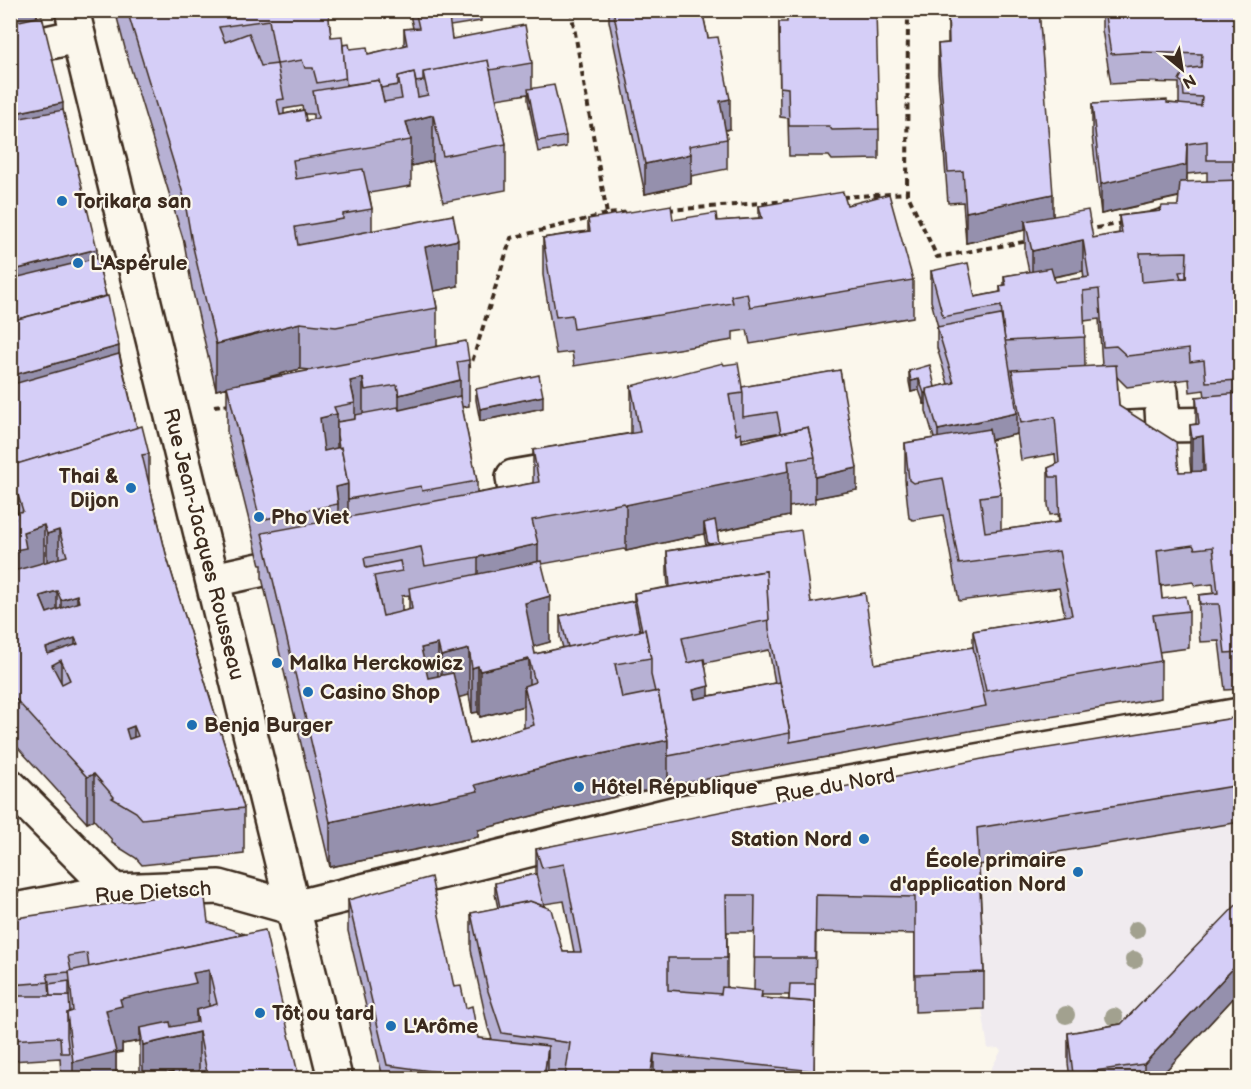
<svg xmlns="http://www.w3.org/2000/svg" width="1251" height="1089" viewBox="0 0 1251 1089" font-family="'Balsamiq Sans',sans-serif">
  <rect width="100%" height="100%" fill="#fbf7ec"/>
  <filter id="ink" filterUnits="userSpaceOnUse"><feTurbulence type="fractalNoise" baseFrequency=".0167" numOctaves="2"/><feDisplacementMap in="SourceGraphic" scale="12" xChannelSelector="R" yChannelSelector="G"/><feConvolveMatrix kernelMatrix="1 2 1 2 8 2 1 2 1" color-interpolation-filters="sRGB"/></filter>
  <g filter="url(#ink)">
    <path fill="#f0ebef" d="M1240,754V991L1159,1078H986L1001,1051L998,1048L988,1049L982,1009L915,1012V934L992,794Z"/>
    <g fill="none" stroke-linecap="round" stroke-linejoin="round">
      <g stroke="#3b2a1e" stroke-width="38">
        <g id="street">
          <path d="M72,10L335,1078"/>
          <path d="M10,51L78,36"/>
          <path d="M1073,395L1161,391L1163,425L1240,424"/>
          <path d="M502,518L518,514L513,477L577,466"/>
          <path d="M213,580L305,560"/>
          <path d="M10,786L114,891"/>
          <path d="M10,911L114,891L219,887L294,908L677,813L1240,715"/>
        </g>
      </g>
      <g stroke="#3b2a1e" stroke-width="4" stroke-dasharray="6 4.5" stroke-linecap="butt">
        <path d="M571,10L607,214L631,212"/>
        <path d="M908,10L907,193L937,257L1029,241"/>
        <path d="M842,197L907,193"/>
        <path d="M668,210L789,201"/>
        <path d="M1086,230L1123,223"/>
        <path d="M465,366L471,365L511,238L607,214"/>
        <path d="M214,406L230,404"/>
      </g>
      <use href="#street" stroke="#fbf7ec" stroke-width="33"/>
    </g>
    <g fill="#a2a18f">
      <circle cx="1136" cy="930" r="9"/>
      <circle cx="1134" cy="960" r="9"/>
      <circle cx="1066" cy="1015" r="9"/>
      <circle cx="1114" cy="1017" r="9"/>
    </g>
    <g fill="#b7b1d4" stroke="#3b2a1e" stroke-width="1.5" fill-rule="evenodd">
      <path d="M10,10H37V17L63,110L97,258L137,428L149,454V483L167,558L244,808V854L142,865L136,858L112,843V840L94,820L87,823L10,739Z"/>
      <path d="M115,10H328L331,37L350,49L368,54L404,46V29L413,28L409,10H481V21L450,26L452,39L532,63V88L566,136V147L538,152L528,100V94L496,99L506,144V190L443,202L433,161L411,166V186L369,193L372,209V231L458,286L434,291L437,308V346L469,360V406L462,407L477,481V493L533,483V450L631,433V386L742,387L840,370L857,490L815,498V503L789,507V516L717,532L719,543L811,603L875,664L973,647V631L1065,616L1059,588L959,601L943,515L913,520L909,518L905,480V443L934,438L926,411V404H924L919,390L911,392L909,382V371L935,387L948,384L937,348V327H938L931,301V271L975,297L1000,292V286L1004,285V276L1029,272L1025,252V230L966,243L963,202L948,203L938,74V44L948,43V10H1039L1053,216L1093,238L1119,233V216L1149,212L1178,206L1179,197L1101,214L1092,135V104L1167,103L1179,104V83L1141,82L1111,84L1102,30V10H1240V689L1225,690L1219,641L1200,642L1199,632V595L1214,593L1213,584L1195,586L1193,582L1161,586L1162,599L1189,611V648L1159,652L1161,661V698L986,728L668,786L563,808L478,830V837L330,867L262,578V565H260L227,432V387L216,390L192,288L184,242L127,56ZM302,106L303,110L284,114V109ZM305,114H313V119L306,121ZM1207,172V182H1187V174ZM1083,271L1084,278L1055,282L1054,277ZM1099,319L1102,366L1085,367L1084,321ZM300,369L311,370L249,382ZM1117,377L1127,387L1189,379L1190,392L1204,390L1205,397H1196V424L1190,425V462L1191,472H1179L1119,406ZM777,433V434L742,442V439ZM1017,434L1021,460L1055,454L1056,465L1048,468V505L1050,515L1058,514L1059,522L1001,530V494L991,440ZM704,534L706,545L667,551V572L668,587L634,593V601L560,616V637L563,648L535,654L533,646L550,642L542,564L624,549L626,551ZM409,595V610L402,611V596ZM769,650L775,683L709,696L705,663ZM469,695L472,713L478,712L480,717L524,706V728L470,744L459,697Z"/>
      <path d="M609,10H702L708,38L730,129L725,130L727,139V169L691,176V184L645,194L609,21Z"/>
      <path d="M779,22L879,129V159L832,160L829,156H789L788,118L780,117Z"/>
      <path d="M847,205L913,280V317L750,344L747,330L733,332V340L574,366L572,352L556,354L543,275V238L588,231V219L717,221L759,218V206Z"/>
      <path d="M476,389L543,408L480,421L476,400Z"/>
      <path d="M1240,717V822L979,865L984,972V1009L915,1012V934L816,932L814,1078H562L548,1077V1078H383L348,931V900L454,987L466,1008L478,1038L492,1039L488,1028L471,950V913L498,908L495,894V883L536,874V849ZM564,901L574,952H563L544,904ZM727,932H755L754,991L727,988ZM762,995H789V1000L762,998Z"/>
      <path d="M10,919L208,922L299,1078H199V1077L195,1078H141L140,1074V1041L122,1044V1052L116,1053V1078H69V1074L61,1075L60,1058L11,1061Z"/>
      <path d="M1240,991L1159,1078H1070L1068,1063V1033L1121,1024Z"/>
    </g>
    <g fill="#9590ad" stroke="#3b2a1e" stroke-width="1.5">
      <path d="M10,10H37V31L10,37Z"/>
      <path d="M730,99V129L720,131V101Z"/>
      <path d="M63,103V140L10,151V114Z"/>
      <path d="M433,115V161L411,166V140L406,122Z"/>
      <path d="M1187,144V174L1186,195L1101,214V184Z"/>
      <path d="M691,154V184L645,194V164Z"/>
      <path d="M1053,194V224L1025,221V230L966,243V212Z"/>
      <path d="M458,240V286L425,293V247Z"/>
      <path d="M1083,240V271L1032,281V251Z"/>
      <path d="M97,249V279L10,301V271Z"/>
      <path d="M300,323V369L216,390V344Z"/>
      <path d="M119,346V376L10,407V376Z"/>
      <path d="M363,378V424L355,425V403L350,381Z"/>
      <path d="M919,379V390L911,392V381Z"/>
      <path d="M460,380V426L399,440V395Z"/>
      <rect x="924" y="393" width="2" height="11"/>
      <path d="M543,396V408L480,421V409Z"/>
      <path d="M1017,413V434L938,452V430Z"/>
      <path d="M337,414V460L320,463V418Z"/>
      <path d="M1203,436V473L1192,475V438Z"/>
      <path d="M788,461L789,471V516L706,534L704,523V534L626,551V505Z"/>
      <path d="M857,468V490L815,498V477Z"/>
      <path d="M348,484V530L338,532V504L336,487Z"/>
      <path d="M10,491L18,495V541L15,519L13,514V542L10,543Z"/>
      <path d="M44,525V571L10,597V544L23,532Z"/>
      <path d="M59,530V576L47,580V534Z"/>
      <path d="M538,544V589L478,592V557Z"/>
      <path d="M57,591V637L40,596Z"/>
      <path d="M77,595V641L75,638V684L70,680L61,660V706L46,648L61,643V600Z"/>
      <path d="M550,596V642L525,649V603Z"/>
      <path d="M438,644V690L421,694V648Z"/>
      <path d="M469,649V695L441,702V656Z"/>
      <path d="M529,659V705L524,686V706L480,717V671Z"/>
      <path d="M478,666V712L472,713V668Z"/>
      <path d="M709,686V717L693,721V690Z"/>
      <path d="M134,726V772L126,729Z"/>
      <path d="M668,740V786L563,808L478,830V837L330,867V822L563,762Z"/>
      <path d="M94,774V820L87,823V777Z"/>
      <path d="M1240,961V991L1159,1078H1144V1064Z"/>
      <path d="M209,970V1016L196,1010V1029L140,1028V1041L122,1044V1052L116,1053V1078H73V1016L126,983Z"/>
      <path d="M199,1032V1077L195,1078H143V1045Z"/>
      <path d="M548,1046V1078H544Z"/>
      <path d="M654,1054V1078H650Z"/>
    </g>
    <g fill="#d5cef7" stroke="#3b2a1e" stroke-width="1.5" fill-rule="evenodd">
      <path d="M127,10H328L331,37L342,36L346,78L317,83L313,68H305L302,60L277,64L284,99L277,100L280,115L304,110L306,121L318,118L313,91L379,80L384,102L402,99L398,76L414,72L418,97L428,95L423,72L488,60L506,144L443,156L433,115L406,122L411,140L293,160L296,179L363,169L372,209L343,214V219L295,227L298,245L453,215L458,240L425,247L437,308L336,327L300,323L216,344L192,243L184,197ZM269,20L277,64L261,66L249,33L225,42L219,27Z"/>
      <path d="M415,10H448L452,39L525,25L532,63L490,70L488,60L423,72V81L416,82L414,72L398,76V85L381,88L379,80L346,85L343,45L349,44L350,49L367,47L368,54L407,45L404,29L419,28Z"/>
      <path d="M613,10H702L708,38L718,37L730,99L720,101L727,139L689,146L691,154L645,164Z"/>
      <path d="M787,10H876L879,129L832,130L829,126H789L788,88L780,87L779,22H787Z"/>
      <path d="M948,10H1039L1053,194L966,212L963,171L948,172L938,44L949,43Z"/>
      <path d="M1104,10H1240V160H1207V141L1187,144L1186,165L1101,184L1092,104L1167,100V103L1201,106L1202,97L1184,96L1183,83L1179,80L1185,69L1201,67L1202,54L1141,52L1111,54Z"/>
      <path d="M42,16L63,103L10,114V23Z"/>
      <path d="M554,85L566,136L538,141L528,89Z"/>
      <path d="M63,110L97,249L10,271V120Z"/>
      <path d="M1240,180V380L1206,382L1204,360L1190,362L1189,349L1127,356L1116,346L1103,347L1099,289L1083,291L1085,337L1005,341L1001,306L943,317L931,271L968,263L975,297L1001,292L1000,286L1006,285L1004,276L1051,268L1055,282L1089,277L1083,240L1032,251L1025,221L1088,210L1093,238L1122,233L1119,216L1160,211L1162,206H1178L1180,182ZM1187,252L1186,278L1142,282L1140,253Z"/>
      <path d="M843,192L847,205L889,194L913,280L750,307L747,293L731,296L733,303L574,329L572,315L556,317L543,238L590,231L588,219L671,205L673,220L716,213L717,221L762,218L759,206Z"/>
      <path d="M1161,208L1160,211L1149,212Z"/>
      <path d="M97,258L106,296L10,321V279Z"/>
      <path d="M1186,271V278H1181L1179,272Z"/>
      <path d="M108,296L119,346L10,376V321Z"/>
      <path d="M1001,315L1017,413L938,430L926,389L954,383L937,327Z"/>
      <path d="M466,341L469,360L457,362L460,380L399,395L397,385L365,390L363,378L350,381L355,403L334,407L337,414L320,418L324,451L341,447L348,484L336,487L338,504L260,520L227,386Z"/>
      <path d="M119,354L137,428L11,466L10,463V385Z"/>
      <path d="M723,363L724,365L738,363L743,393L729,395L736,435L741,433L742,442L808,427L815,457L788,461L789,471L626,505L624,503L532,520L538,544L478,557L425,566L421,547L364,558L366,568L400,561L402,571L374,576L383,616L412,609L409,588L541,561L550,596L525,603L535,654L645,629L651,658L615,664L622,698L658,691L668,740L563,762L475,785L478,791L330,822L262,533L539,482L533,450L640,432L631,386ZM438,644L441,656L469,649L472,668L478,666L480,671L529,659L535,682L524,686L534,725L470,744L453,673L428,678L421,648Z"/>
      <path d="M930,365L935,387L926,389V393H924L919,379L911,381L909,371Z"/>
      <path d="M1116,365L1119,406L1176,442L1179,472L1205,471L1203,436L1192,438L1190,425L1199,424L1196,397L1240,393V652L1225,653L1219,604H1200L1199,595L1218,593L1213,547L1195,549L1193,545L1157,550L1162,599L1186,596L1189,611L1153,615L1161,661L986,691L973,631L1072,615L1059,551L959,564L943,478L913,483L909,480L905,443L989,429L1001,494L980,497L985,532L1060,522L1058,477H1050L1048,468L1059,463L1055,417L1021,423L1012,370Z"/>
      <path d="M840,370L857,468L815,477V457L808,427L781,433L777,412L743,417V393L742,387Z"/>
      <path d="M539,375L543,396L480,409L476,389Z"/>
      <path d="M460,396L477,481L422,491L421,486L348,499V484L341,447L339,448L337,435V422L355,419V415L398,407L399,410Z"/>
      <path d="M142,426L149,454L142,455L167,558L244,808L142,819L136,812L112,798L114,797L94,774L87,777L10,693V572L67,556L59,530L47,534L44,525L23,532L26,548L10,551V520L15,519L13,514L23,511L18,495L10,497V466ZM57,591L61,600L77,595L79,602L47,613L40,596ZM75,638L78,644L48,654L46,648ZM61,660L70,680L62,684L52,665ZM134,726L138,736L129,739L126,729Z"/>
      <path d="M715,520L719,543L708,544L704,523Z"/>
      <path d="M801,530L811,603L865,593L875,664L973,647L986,706L790,742V733L780,682H779L769,629L766,571L670,587L667,551Z"/>
      <path d="M766,571L769,620L682,638L688,663L704,659L709,686L693,690L695,699L780,682L790,733L668,756V740L658,691L655,692L651,675V658L645,629L642,630L634,593Z"/>
      <path d="M634,601L640,631L568,647L560,616Z"/>
      <path d="M1240,717V785L977,828L984,972L915,975V897L816,895L815,958H754L755,895H726L727,958H668V990L721,994L722,987L762,991L761,998L815,1002L814,1071L654,1054L650,1078H565L570,1043L502,1033L488,991L471,913L530,901L551,909L563,952H581L564,864L542,868L536,849L992,757Z"/>
      <path d="M536,874L544,906L530,901L500,907L495,883Z"/>
      <path d="M431,877L454,987L461,986L466,1008L472,1006L478,1038L548,1046L544,1078H481L387,1065L348,900Z"/>
      <path d="M204,890L208,922L245,934L89,967L87,953L68,956L71,971L69,972L47,974L49,982L11,985L12,996H69L70,1012L67,1013V1037L69,1053H61L60,1037L10,1040V919Z"/>
      <path d="M1240,901V961L1144,1064L1073,1074L1068,1033L1121,1024Z"/>
      <path d="M265,930L299,1078H208L199,1032L143,1045L140,1028L170,1022L171,1027L198,1022L196,1010L217,1004L209,970L193,973L196,983L120,999L122,1006L106,1010L116,1052L73,1062L67,1013L73,1011L69,971Z"/>
      <path d="M69,981V996H50L49,984Z"/>
      <path d="M790,984H815V1028V1002L789,1000Z"/>
      <path d="M44,1070L53,1078H36Z"/>
      <path d="M173,1072L174,1078H146Z"/>
    </g>
  </g>
  <g fill="#1f6fb2" stroke="#fbf7ec" stroke-width="2">
    <circle cx="62" cy="201" r="6"/>
    <circle cx="78" cy="263" r="6"/>
    <circle cx="131" cy="488" r="6"/>
    <circle cx="259" cy="517" r="6"/>
    <circle cx="277" cy="663" r="6"/>
    <circle cx="308" cy="692" r="6"/>
    <circle cx="192" cy="725" r="6"/>
    <circle cx="579" cy="787" r="6"/>
    <circle cx="864" cy="839" r="6"/>
    <circle cx="1078" cy="872" r="6"/>
    <circle cx="260" cy="1013" r="6"/>
    <circle cx="391" cy="1026" r="6"/>
  </g>
  <g text-anchor="middle" stroke-width="4.5" stroke-linejoin="round" paint-order="stroke">
    <g font-size="21" font-weight="bold" fill="#3b2a1e" stroke="#fbf7ec" text-anchor="start">
      <text x="74" y="208">Torikara san</text>
      <text x="90" y="270">L'Aspérule</text>
      <text x="119" y="483" text-anchor="end">Thai &amp;<tspan x="119" dy="24">Dijon</tspan></text>
      <text x="271" y="524">Pho Viet</text>
      <text x="289" y="670">Malka Herckowicz</text>
      <text x="320" y="699">Casino Shop</text>
      <text x="204" y="732">Benja Burger</text>
      <text x="591" y="794">Hôtel République</text>
      <text x="852" y="846" text-anchor="end">Station Nord</text>
      <text x="1066" y="867" text-anchor="end">École primaire<tspan x="1066" dy="24">d'application Nord</tspan></text>
      <text x="272" y="1020">Tôt ou tard</text>
      <text x="403" y="1033">L'Arôme</text>
    </g>
    <g font-size="21" fill="#3b2a1e" stroke="#fbf7ec">
      <text transform="translate(204 544) rotate(76)" y="7">Rue Jean-Jacques Rousseau</text>
      <text transform="translate(835 785) rotate(-10)" y="7">Rue du Nord</text>
      <text transform="translate(153 892) rotate(-4)" y="7">Rue Dietsch</text>
    </g>
  </g>
  <rect width="1251" height="1089" fill="none" stroke="#fbf7ec" stroke-width="36"/>
  <rect x="18" y="18" width="1215" height="1053" fill="none" stroke="#3b2a1e" stroke-width="2" filter="url(#ink)"/>
  <g transform="translate(1182 69) rotate(150)" stroke="#fbf7ec" stroke-width="4.5" paint-order="stroke">
  <path d="M0-4.5L10 22L0 15L-10 22Z" fill="#3b2a1e"/>
  <text y="-9" font-size="16" font-weight="bold" text-anchor="middle" fill="#3b2a1e">N</text>
  </g>
</svg>
